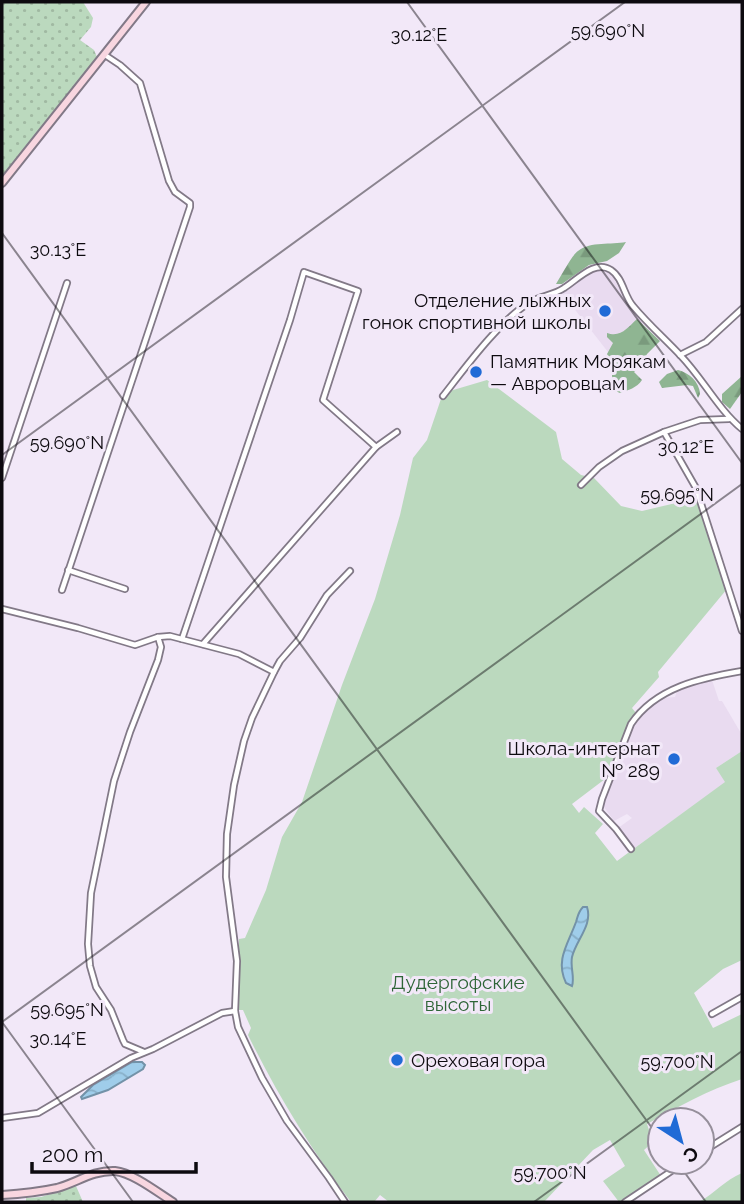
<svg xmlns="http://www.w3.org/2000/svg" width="744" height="1204" viewBox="0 0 744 1204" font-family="Raleway,sans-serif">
  <defs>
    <pattern id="grass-dots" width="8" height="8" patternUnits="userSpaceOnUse" patternTransform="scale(1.75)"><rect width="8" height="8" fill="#bbd9be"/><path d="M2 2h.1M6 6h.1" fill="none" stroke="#a0b9a2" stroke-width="1.8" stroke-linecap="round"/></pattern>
    <pattern id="forest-firs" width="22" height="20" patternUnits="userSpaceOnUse" patternTransform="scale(1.75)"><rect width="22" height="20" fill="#8fb592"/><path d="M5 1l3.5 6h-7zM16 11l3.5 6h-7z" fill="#7a9a7d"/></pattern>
    <pattern id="water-waves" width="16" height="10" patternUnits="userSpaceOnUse" patternTransform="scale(1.75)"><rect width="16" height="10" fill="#9fcdea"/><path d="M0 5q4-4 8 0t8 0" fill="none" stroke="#88afc8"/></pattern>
  </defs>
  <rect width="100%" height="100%" fill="#f2e8f8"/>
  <g fill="#e9dbf0">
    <path d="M602,269L612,275L625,300L651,328L615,361L562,293L589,273Z"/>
    <path d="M712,680L719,701H722L742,735V751L716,768L726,782L629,852L614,831L632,818L627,814L614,821L604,807L603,801L633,725L641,714L661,698L675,697L677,691Z"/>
  </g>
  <g fill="url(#grass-dots)">
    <path d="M2,2H83L93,18L91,27L80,40L94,50L97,57L2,178Z"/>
    <path d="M76,1186L83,1202H26V1198L41,1197Z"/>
  </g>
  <g fill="url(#forest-firs)">
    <path d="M626,242L619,253L607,261L589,265L562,284H556C561,276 572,255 578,251C591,241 611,245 626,242Z"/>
    <path d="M637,319L660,341L647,354L643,363L634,372L642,380C637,388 628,390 620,393L613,390L611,361L607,354L613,343L607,337V333C621,338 628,327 637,319Z"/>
    <path d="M678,370C689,373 699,381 700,394L698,398L693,386L687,385L662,388L659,382L667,374Z"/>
    <path d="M742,376V392L730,409L722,402V394Z"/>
  </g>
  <g fill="#bbd9be">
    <path d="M487,380L556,432L562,459L581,475L594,478L621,506L642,511L697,498L701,509L727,589L658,672L659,677L632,708L636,713L630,725L608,783L605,779L572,804L579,813L584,807L603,824L595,833L617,861L725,782L716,768L742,751V960L723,969L694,993L713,1028L742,1014V1079C708,1090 678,1107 647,1124L653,1142L644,1150L661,1176L619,1202L603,1181L625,1166L610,1140L593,1150L544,1202H389L380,1195L375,1201L351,1202C311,1150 277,1094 248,1035L251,1028L243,1010H239V939L245,938L266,890L282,837L302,802L342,685L375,599L400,515L413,458L427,440L443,393Z"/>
    <path d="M742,1173V1202H699C715,1193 725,1180 742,1173Z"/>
  </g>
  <g fill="url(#water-waves)" stroke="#7392a8" stroke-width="2">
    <path d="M583,907H587C593,925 576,940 572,957C570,967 575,977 572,986L566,983C555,960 568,944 576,922C578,916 578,912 583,907Z"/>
    <path d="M132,1062H142L145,1065L143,1069L108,1090L82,1099L81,1097L93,1085Z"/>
  </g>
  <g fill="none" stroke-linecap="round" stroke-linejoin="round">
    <g stroke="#827987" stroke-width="8">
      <g id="street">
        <path d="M680,355L706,342L742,309"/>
        <path d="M443,396C465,368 499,321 530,302C540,296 554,295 564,288C577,280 595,259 611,270C623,278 624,296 633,306C648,324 665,339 681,356C703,379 718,409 742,429"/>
        <path d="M664,432L696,488L742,631"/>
        <path d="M376,447L397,432"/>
        <path d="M2,478L67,283"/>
        <path d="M581,485L599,467L622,451L664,432L700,420L729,419"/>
        <path d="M68,570L125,589"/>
        <path d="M62,590L190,207V203L175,192L169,181L140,83L120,65L105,55"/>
        <path d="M2,609L78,628L135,645L158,637L170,636L239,654L274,672"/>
        <path d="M182,639L290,320L304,272L358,291L323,400L376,447L203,644"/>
        <path d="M631,849L616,829L599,811L602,799L631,724C656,687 701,678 742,671"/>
        <path d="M712,1014L742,997"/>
        <path d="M144,1052L125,1044L123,1040L111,1010L96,987L90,966L88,944L91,893L114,781L130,732L158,660L161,647L158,637"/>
        <path d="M2,1118L38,1113L131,1058L153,1049L222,1013L235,1011"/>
        <path d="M702,1152L742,1127"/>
        <path d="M345,1202L329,1178L287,1121L262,1078L238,1027L235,1011L237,961L226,877L227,834L234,785L244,741L252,718L274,672L280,661L300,638L327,595L350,571"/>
        <path d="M625,1202L685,1162"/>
      </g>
    </g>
    <g stroke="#827987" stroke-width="10">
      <g id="secondary">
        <path d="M2,183L146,2"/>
        <path d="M2,1195C20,1194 39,1192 57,1188C76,1183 93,1170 115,1171C133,1173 157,1192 173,1202"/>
      </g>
    </g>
    <use href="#street" stroke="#fff" stroke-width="4.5"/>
    <use href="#secondary" stroke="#f8d6e0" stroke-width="6"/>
  </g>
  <path fill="none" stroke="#0d0a0f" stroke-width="2" stroke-opacity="0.45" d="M407,2L742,463M2,233L660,1139M2,455L625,2M2,1022L133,1202M2,1022L742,484M677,1162L706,1202M534,1202L742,1051"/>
  <g fill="#206bd6" stroke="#f2e8f8" stroke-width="2.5">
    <circle cx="605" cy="311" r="7"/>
    <circle cx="476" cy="372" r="7"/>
    <circle cx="674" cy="759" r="7"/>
    <circle cx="397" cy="1060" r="7"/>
  </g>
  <g text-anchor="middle" stroke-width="6" stroke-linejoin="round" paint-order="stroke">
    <g font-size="19" fill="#0d0a0f" stroke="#f2e8f8" text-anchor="end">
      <text x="591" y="307">Отделение лыжных<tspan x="591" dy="22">гонок спортивной школы</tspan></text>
      <text x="490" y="368" text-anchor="start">Памятник Морякам<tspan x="490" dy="22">— Авроровцам</tspan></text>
      <text x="660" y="755">Школа-интернат<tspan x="660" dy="22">№ 289</tspan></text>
      <text x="411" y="1067" text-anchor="start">Ореховая гора</text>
    </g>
    <g font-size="19" fill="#2e6537" stroke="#f2e8f8">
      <text x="458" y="989">Дудергофские<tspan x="458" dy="22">высоты</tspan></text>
    </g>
  </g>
  <g font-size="18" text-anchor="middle" fill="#0d0a0f" stroke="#f2e8f8" stroke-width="6" stroke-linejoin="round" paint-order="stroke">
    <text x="608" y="37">59.690°N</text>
    <text x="419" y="41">30.12°E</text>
    <text x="58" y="256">30.13°E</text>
    <text x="67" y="449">59.690°N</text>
    <text x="686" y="453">30.12°E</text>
    <text x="677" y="501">59.695°N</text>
    <text x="67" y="1016">59.695°N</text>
    <text x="58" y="1045">30.14°E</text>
    <text x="677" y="1068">59.700°N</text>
    <text x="550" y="1179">59.700°N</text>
  </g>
  <rect width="744" height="1204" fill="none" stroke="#0d0a0f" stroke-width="7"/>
  <g transform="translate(681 1141) rotate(144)"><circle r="33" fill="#f2e8f8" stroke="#968f9b" stroke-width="2"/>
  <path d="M0-5L12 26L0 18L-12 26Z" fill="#206bd6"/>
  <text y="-10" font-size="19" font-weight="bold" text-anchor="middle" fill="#0d0a0f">С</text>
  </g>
  <path d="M32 1162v10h164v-10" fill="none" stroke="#0d0a0f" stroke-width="3.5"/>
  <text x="42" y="1162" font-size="21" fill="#0d0a0f" stroke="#f2e8f8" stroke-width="5" paint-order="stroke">200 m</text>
</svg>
